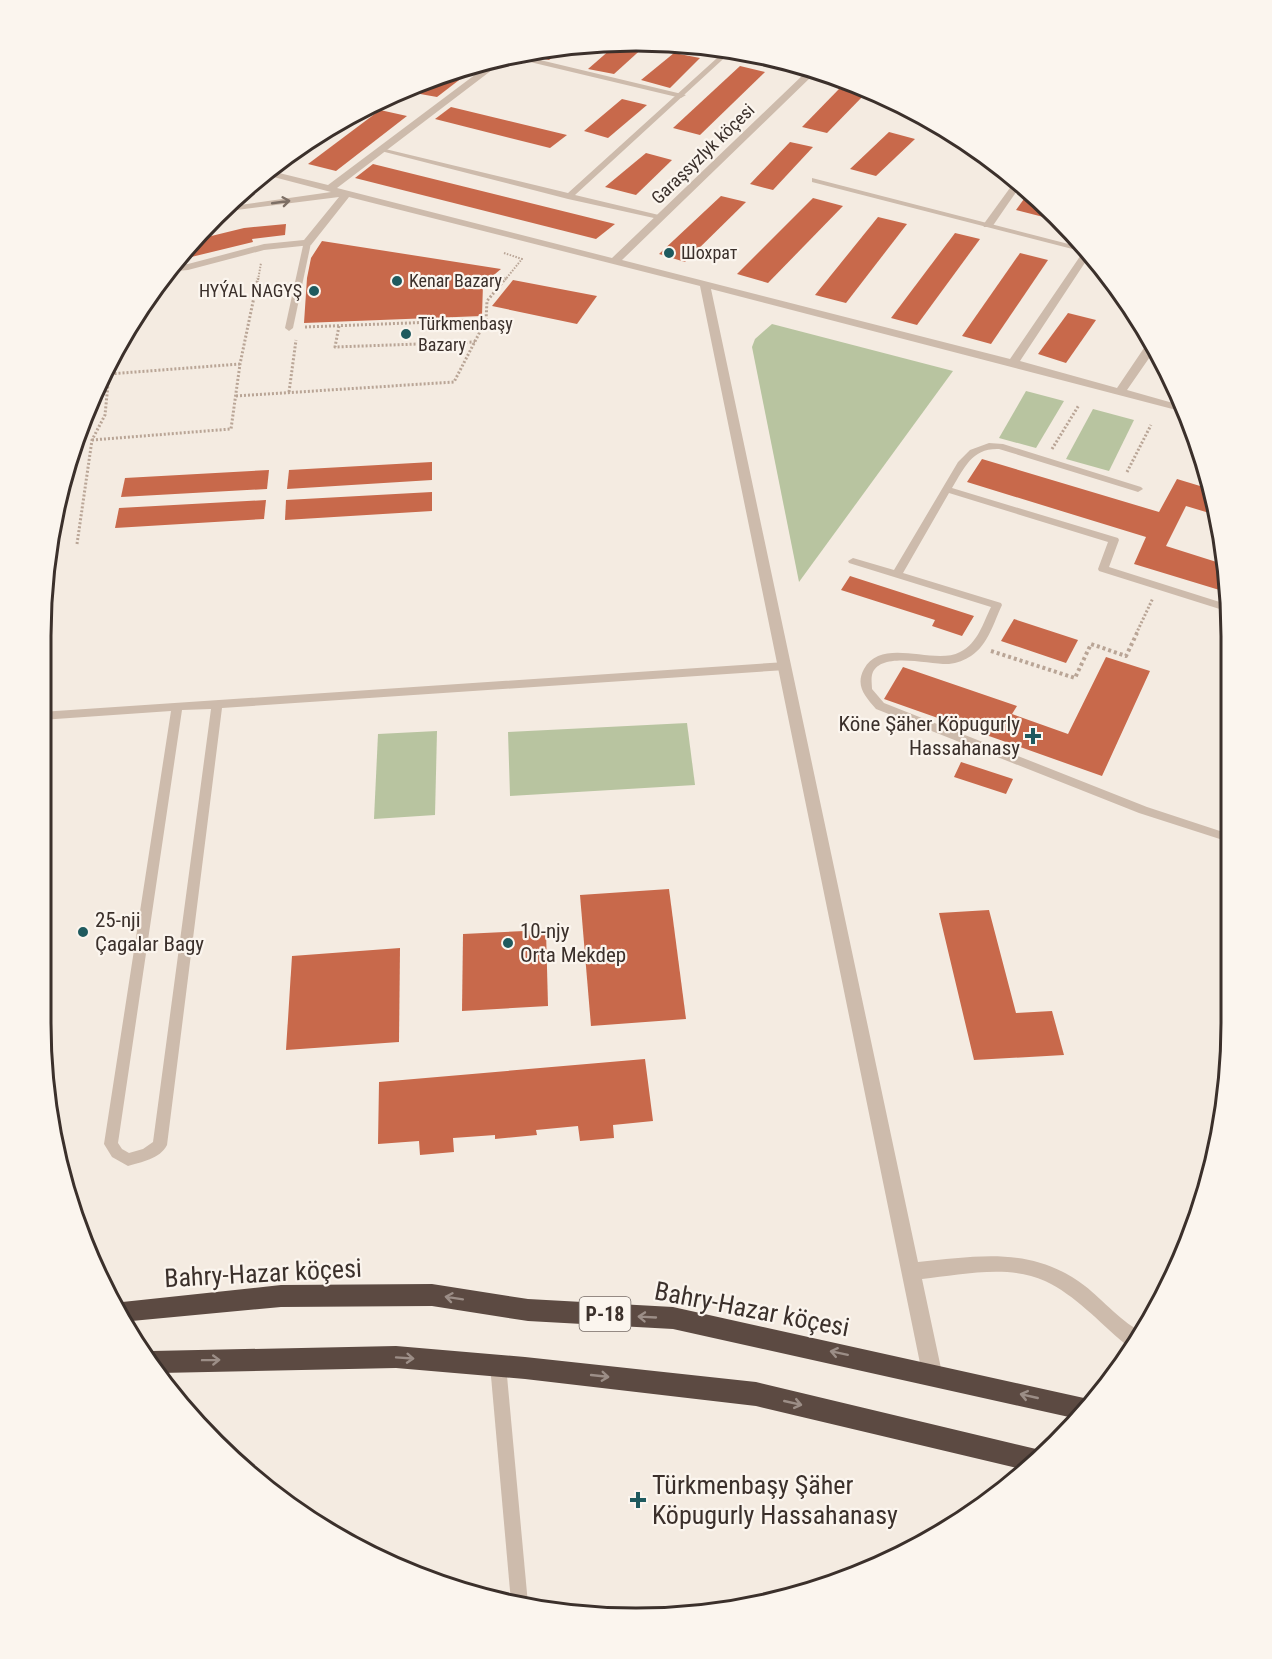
<svg xmlns="http://www.w3.org/2000/svg" width="1272" height="1659" viewBox="0 0 1272 1659" font-family="'Roboto Condensed',sans-serif">
  <rect width="100%" height="100%" fill="#f4ebe1"/>
  <g fill="#b8c4a0">
    <path d="M772,324L953,371L799,582L752,347L755,339Z"/>
    <path d="M1026,391L1064,401L1036,448L999,438Z"/>
    <path d="M1093,409L1134,420L1109,471L1066,459Z"/>
    <path d="M687,723L695,785L510,796L508,732Z"/>
    <path d="M437,731L435,815L374,819L378,734Z"/>
  </g>
  <g fill="#c8694b">
    <path d="M628,41L646,45L614,74L588,69L619,42Z"/>
    <path d="M566,47L549,60L522,54L525,51Z"/>
    <path d="M674,53L700,58L670,88L641,80Z"/>
    <path d="M480,64L437,97L409,92L423,81Z"/>
    <path d="M740,66L765,72L700,135L673,128Z"/>
    <path d="M839,89L864,95L827,133L802,127Z"/>
    <path d="M622,99L647,105L608,138L584,131Z"/>
    <path d="M451,107L567,135L550,148L435,119Z"/>
    <path d="M380,110L407,116L336,171L308,164Z"/>
    <path d="M889,132L915,139L876,176L850,169Z"/>
    <path d="M790,142L813,147L773,190L750,184Z"/>
    <path d="M646,153L672,160L636,195L605,187Z"/>
    <path d="M373,164L615,224L596,239L355,178Z"/>
    <path d="M1029,192L1057,215L1063,222L1016,210Z"/>
    <path d="M721,196L746,202L685,262L659,254Z"/>
    <path d="M813,198L843,206L768,283L737,274Z"/>
    <path d="M878,217L907,224L846,303L815,295Z"/>
    <path d="M286,224L285,235L252,239L253,242L183,259L181,255L195,240L244,228Z"/>
    <path d="M955,233L980,239L917,325L891,318Z"/>
    <path d="M322,241L501,269L483,284L482,316L304,323L307,278L311,258Z"/>
    <path d="M1020,253L1048,260L991,344L962,336Z"/>
    <path d="M513,280L597,296L577,324L492,306Z"/>
    <path d="M1068,313L1096,320L1066,363L1038,354Z"/>
    <path d="M982,459L1159,512L1177,479L1210,489L1216,515L1186,506L1166,546L1226,565V592L1134,564L1146,537L967,482Z"/>
    <path d="M432,462V480L287,489L289,470Z"/>
    <path d="M269,470L267,489L121,497L125,478Z"/>
    <path d="M432,492V511L285,520L286,500Z"/>
    <path d="M266,500L264,519L115,528L119,508Z"/>
    <path d="M850,576L974,616L962,636L932,626L935,620L841,590Z"/>
    <path d="M1014,619L1078,640L1066,663L1001,641Z"/>
    <path d="M1106,657L1150,671L1102,776L884,699L903,667L1017,706L1012,714L1068,734Z"/>
    <path d="M961,762L1013,779L1006,794L954,777Z"/>
    <path d="M669,889L686,1019L591,1026L580,895Z"/>
    <path d="M989,910L1016,1013L1052,1011L1064,1055L974,1060L939,913Z"/>
    <path d="M546,930L548,1006L462,1011L463,934Z"/>
    <path d="M400,948L399,1042L286,1050L292,956Z"/>
    <path d="M645,1059L653,1121L613,1125L614,1138L580,1141L578,1126L536,1130L537,1135L495,1139V1135L453,1138L454,1152L420,1155L419,1141L378,1144L379,1082Z"/>
  </g>
  <g fill="none" stroke-linecap="round" stroke-linejoin="round">
    <g stroke="#b9a596" stroke-width="2" stroke-dasharray="1.5 1.5" stroke-linecap="butt">
      <path d="M504,253L522,259L505,280"/>
      <path d="M258,280L261,263"/>
    </g>
    <g stroke="#b9a596" stroke-width="3" stroke-dasharray="2 2" stroke-linecap="butt">
      <path d="M339,326L335,347L475,342"/>
      <path d="M305,327L486,320"/>
      <path d="M289,392L296,340"/>
      <path d="M236,396L454,382L486,320L487,301L506,278"/>
      <path d="M92,440L231,429L240,364L258,278"/>
      <path d="M1052,449L1079,405"/>
      <path d="M1127,472L1151,425"/>
      <path d="M77,544L92,440L105,415L109,374L240,364"/>
      <path d="M1136,634L1153,598"/>
    </g>
    <path stroke="#b9a596" stroke-width="4" stroke-dasharray="3 3" stroke-linecap="butt" d="M991,651L1075,678L1091,644L1126,656L1137,633"/>
    <g fill="#cdbbac" fill-rule="evenodd">
      <path d="M727,49L733,50L575,195L663,216V220L568,199L377,150L381,148L568,193Z"/>
      <path d="M812,178L1084,248L1088,253L812,182Z"/>
      <path d="M304,241L311,243L293,328L289,331L285,328Z"/>
      <path d="M989,443L1003,444L1141,487L1143,489L1138,492L1135,491L999,449C972,448 965,467 952,488L1118,538L1119,540L1109,567L1226,604V611L1099,571L1098,569L1108,542L949,493L903,573L1001,603L1002,605C994,622 988,645 971,656C965,660 957,663 949,664C931,665 878,650 872,675C871,679 872,685 872,689L884,703L1147,807L1226,833V841L1139,813L876,709C865,696 855,686 864,669C882,636 934,666 960,652C978,643 983,623 991,607L849,563L848,561L853,558L894,570L958,462L970,450Z"/>
      <path d="M786,662L791,666L786,670L222,708L167,1145C160,1159 141,1162 128,1166L112,1157L104,1144L171,711L41,720V712ZM211,709L153,1142L143,1149L129,1153L122,1149L118,1143L182,710Z"/>
      <path d="M498,1357L503,1360L506,1365L528,1604L511,1602L490,1365L493,1360Z"/>
    </g>
    <g fill="#cdbbac" fill-rule="evenodd">
      <path d="M692,46C741,51 790,63 838,78L834,80L813,75L622,260L1010,359L1085,249L1090,255L1020,361L1117,388L1144,348L1151,345L1154,351L1127,390L1180,405L1184,412L711,289L918,1262C979,1256 1033,1246 1085,1286C1102,1299 1124,1325 1143,1332L1135,1348L1124,1343C1099,1322 1075,1295 1045,1281C1009,1264 960,1275 922,1279L942,1373L939,1380L932,1382L925,1380L922,1373L700,286L349,197L311,245L264,250L188,270L165,272L171,266L188,264L264,244L304,240L339,197L221,212L226,207L331,192L262,174L267,170L328,185L496,59L515,54L686,95L681,98L509,57L337,188L612,258L805,73Z"/>
      <path d="M1015,181L1021,185L992,227H984L983,225Z"/>
    </g>
    <g fill="#5c4a42" fill-rule="evenodd">
      <path d="M432,1284L528,1299L673,1307L1093,1400L1078,1419L673,1329L528,1321L432,1306L281,1307L121,1322L113,1303L281,1285Z"/>
      <path d="M396,1346L525,1357L756,1382L1036,1449L1045,1454L1025,1470L756,1406L525,1379L396,1368L160,1373L145,1353L152,1351Z"/>
    </g>
  </g>
  <defs><path id="oneway-shaft" d="M-6 0H5M1.5-3L5.5 0L1.5 3" fill="none" stroke-width="1.6" stroke-linecap="round" stroke-linejoin="round" transform="scale(1.5)"/></defs>
  <use stroke="#7d6f65" href="#oneway-shaft" transform="translate(281 202) rotate(-8)"/>
  <g stroke="#9c8e87">
    <use href="#oneway-shaft" transform="translate(454 1298) rotate(-171)"/>
    <use href="#oneway-shaft" transform="translate(647 1317) rotate(-177)"/>
    <use href="#oneway-shaft" transform="translate(839 1353) rotate(-168)"/>
    <use href="#oneway-shaft" transform="translate(405 1358) rotate(4)"/>
    <use href="#oneway-shaft" transform="translate(211 1360) rotate(-1)"/>
    <use href="#oneway-shaft" transform="translate(600 1376) rotate(6)"/>
    <use href="#oneway-shaft" transform="translate(1029 1396) rotate(-167)"/>
    <use href="#oneway-shaft" transform="translate(793 1403) rotate(13)"/>
  </g>
  <g fill="#1f5a5e" stroke="#fbf5ee" stroke-width="2">
    <circle cx="669" cy="253" r="6"/>
    <circle cx="397" cy="281" r="6"/>
    <circle cx="314" cy="291" r="6"/>
    <circle cx="406" cy="334" r="6"/>
    <path d="M1030 727h6v6h6v6h-6v6h-6v-6h-6v-6h6z"/>
    <circle cx="83" cy="932" r="6"/>
    <circle cx="508" cy="943" r="6"/>
    <path d="M635 1491h6v6h6v6h-6v6h-6v-6h-6v-6h6z"/>
  </g>
  <g text-anchor="middle" stroke-width="4.5" stroke-linejoin="round" paint-order="stroke">
    <g font-size="18" fill="#3b302b" stroke="#fbf5ee">
      <text transform="translate(703 154) rotate(-44)" y="6">Garaşsyzlyk köçesi</text>
    </g>
    <g font-size="18" fill="#3b302b" stroke="#fbf5ee" text-anchor="start">
      <text x="681" y="259">Шохрат</text>
      <text x="409" y="287">Kenar Bazary</text>
      <text x="302" y="297" text-anchor="end">HYÝAL NAGYŞ</text>
      <text x="418" y="330">Türkmenbaşy<tspan x="418" dy="21">Bazary</tspan></text>
    </g>
    <rect fill="#fbf5ee" stroke="#756b66" stroke-width="1.5" x="579.5" y="1297" width="51" height="34" rx="4.5"/>
    <g font-size="20" font-weight="bold" fill="#3b302b">
      <text x="605" y="1321">P-18</text>
    </g>
    <g font-size="21" fill="#3b302b" stroke="#fbf5ee" text-anchor="start">
      <text x="1020" y="731" text-anchor="end">Köne Şäher Köpugurly<tspan x="1020" dy="24">Hassahanasy</tspan></text>
      <text x="95" y="927">25-nji<tspan x="95" dy="24">Çagalar Bagy</tspan></text>
      <text x="520" y="938">10-njy<tspan x="520" dy="24">Orta Mekdep</tspan></text>
    </g>
    <g font-size="26" fill="#3b302b" stroke="#fbf5ee">
      <text transform="translate(263 1273) rotate(-3)" y="9">Bahry-Hazar köçesi</text>
      <text transform="translate(752 1309) rotate(11)" y="9">Bahry-Hazar köçesi</text>
    </g>
    <g font-size="26" fill="#3b302b" stroke="#fbf5ee" text-anchor="start">
      <text x="652" y="1494">Türkmenbaşy Şäher<tspan x="652" dy="30">Köpugurly Hassahanasy</tspan></text>
    </g>
  </g>
  <path d="M0 0H1272V1659H0ZM636 51H636A585 585 0 0 1 1221 636V1023A585 585 0 0 1 636 1608H636A585 585 0 0 1 51 1023V636A585 585 0 0 1 636 51Z" fill="#fbf5ee" fill-rule="evenodd"/>
  <path fill="none" stroke="#3b302b" stroke-width="3" d="M636 51H636A585 585 0 0 1 1221 636V1023A585 585 0 0 1 636 1608H636A585 585 0 0 1 51 1023V636A585 585 0 0 1 636 51Z"/>
</svg>
